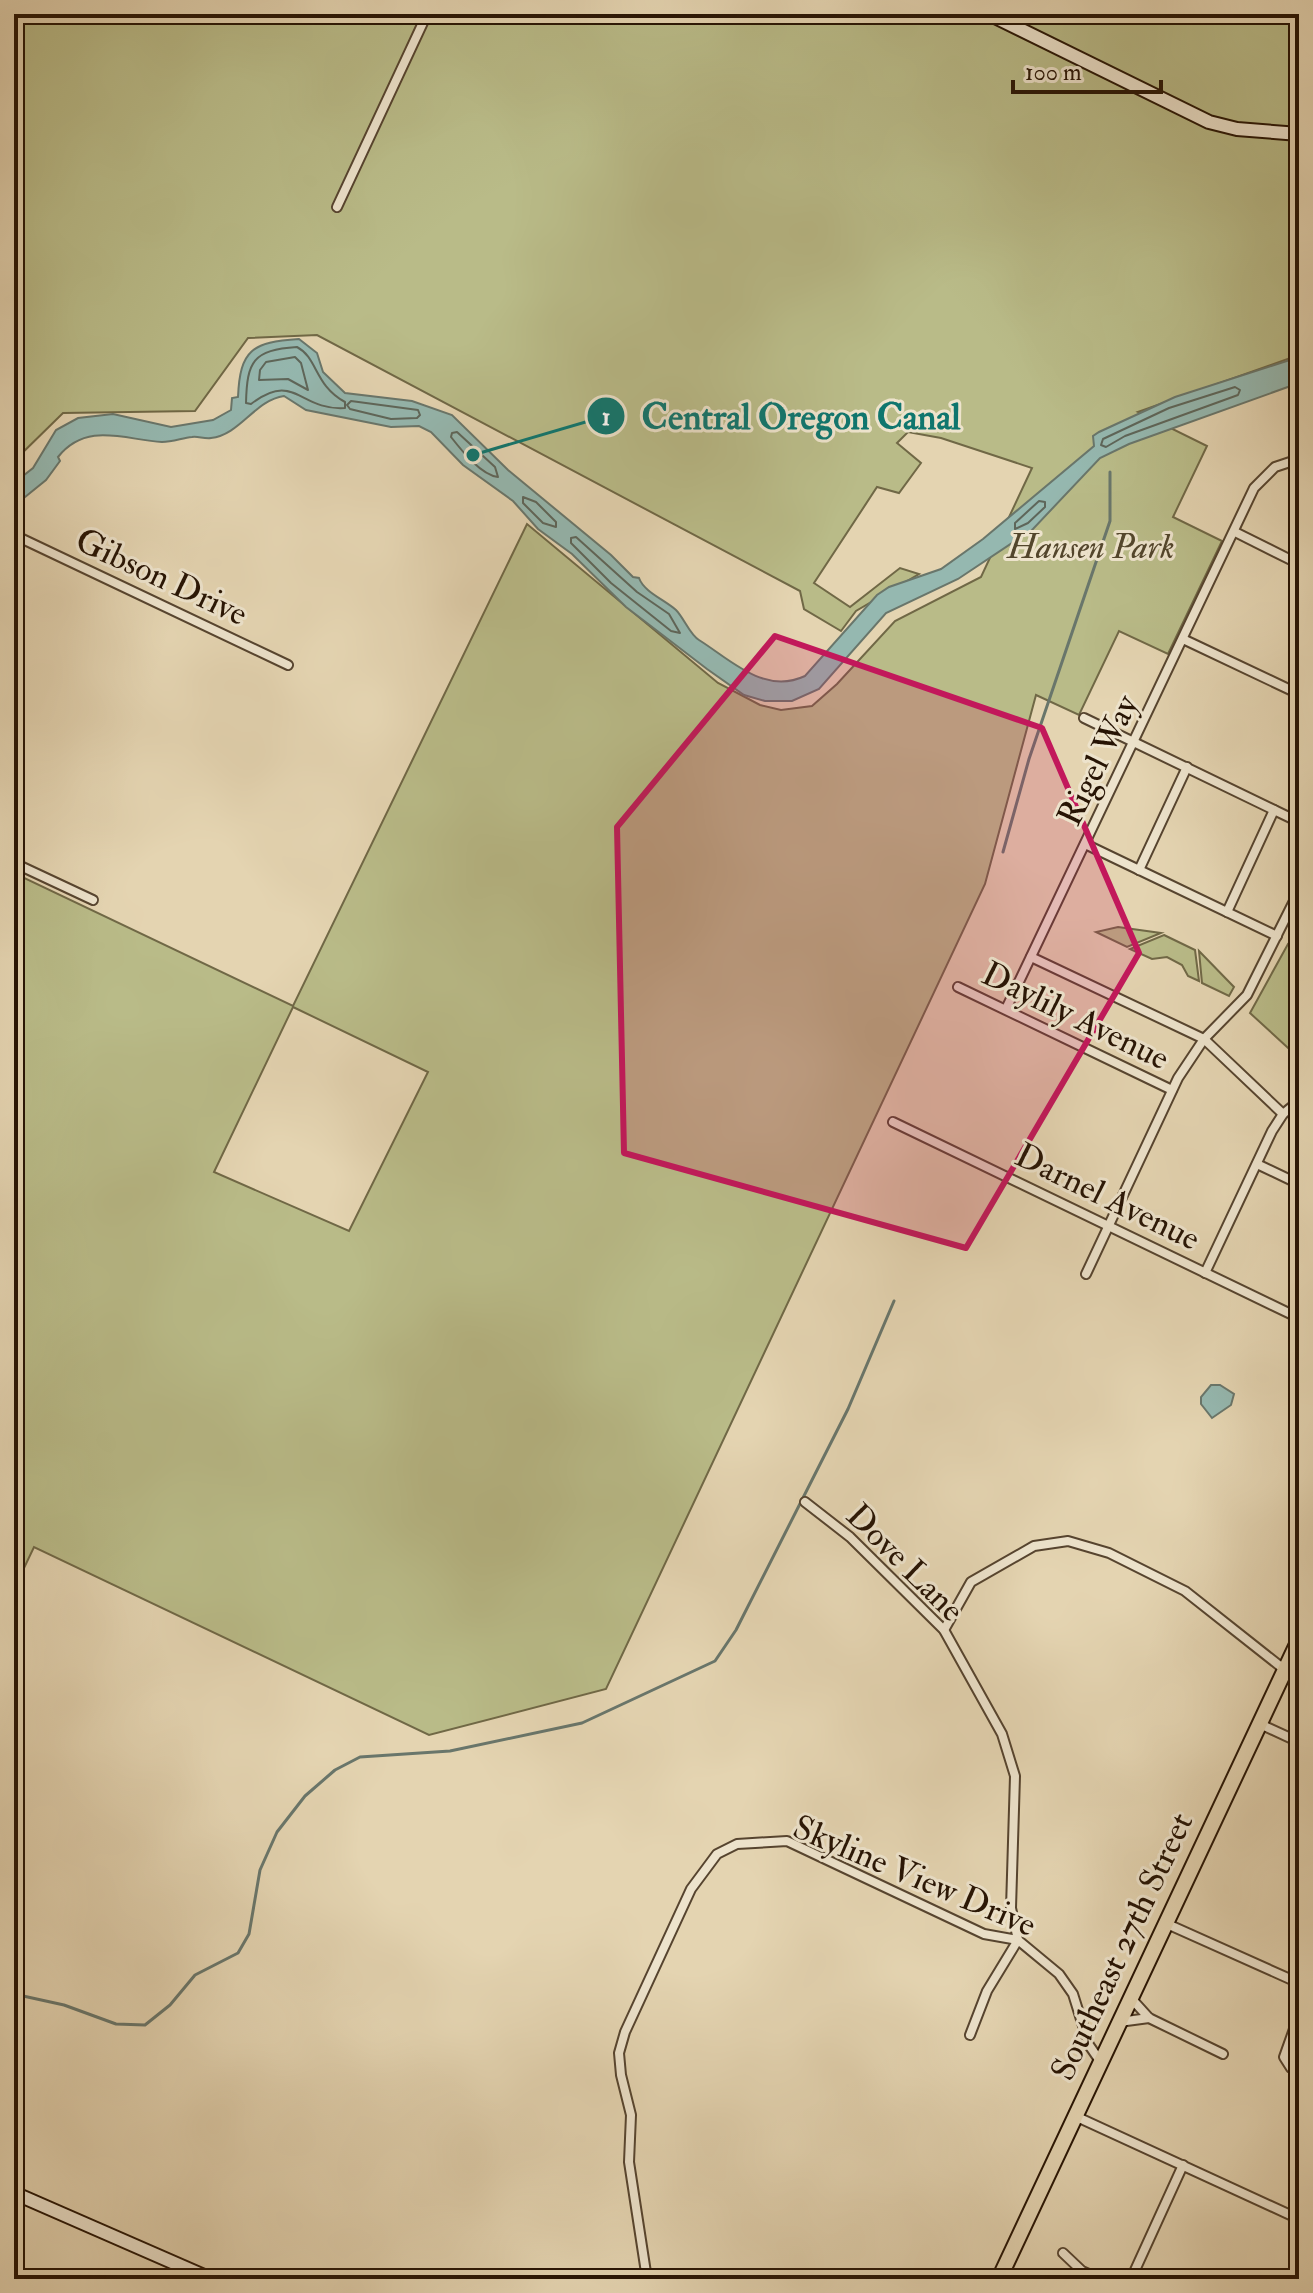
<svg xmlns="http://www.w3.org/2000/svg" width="1313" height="2293" viewBox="0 0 1313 2293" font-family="'IM FELL Double Pica',serif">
  <rect width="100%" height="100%" fill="#e4d4b1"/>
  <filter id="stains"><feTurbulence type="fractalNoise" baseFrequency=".0025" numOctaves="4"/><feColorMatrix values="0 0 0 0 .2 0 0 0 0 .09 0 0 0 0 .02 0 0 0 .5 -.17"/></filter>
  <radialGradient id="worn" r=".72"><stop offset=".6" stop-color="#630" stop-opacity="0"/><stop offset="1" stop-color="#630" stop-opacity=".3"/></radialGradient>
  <g fill="#b9bb88" stroke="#706846" stroke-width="2" fill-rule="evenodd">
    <path d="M14,14H1299V355L1138,412L1207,446L1173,517L1222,541L1168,654L1119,631L1079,715L1036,695L985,884L606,1689L429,1735L34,1547L14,1589V873L293,1006L527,524L718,683L760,705L781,710L812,706L837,684L895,621L981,577L1032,468L941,438L908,432L897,443L921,463L899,493L877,487L814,583L850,607L900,568L919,574L856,611L841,631L804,609L800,591L317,335L248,338L195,411L63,413L14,461ZM293,1007L428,1072L349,1231L214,1172Z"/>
    <path d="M1118,927L1161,933L1127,947L1096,932Z"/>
    <path d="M1164,935L1195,950L1199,981L1188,976L1182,965L1167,957L1152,959L1130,949Z"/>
    <path d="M1288,944L1299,949V1058L1250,1013Z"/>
    <path d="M1199,951L1234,987L1229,996L1202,983Z"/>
  </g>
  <g fill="#95b8b0" stroke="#69766b" stroke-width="2">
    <path d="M299,339L317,353L323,372L345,393L412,401L452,415L508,470L611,555L633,577L639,578C644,592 665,600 676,610C684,618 690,635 699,640C731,660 764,695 805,676L877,595L889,587L941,569L983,539L1094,446L1093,436L1099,432L1175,397L1299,357V383L1129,444L1100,458L1033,529L958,579L886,613L819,689L792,701H765L744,695L707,669L626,607L572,554L538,529L513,501L463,465L431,432L419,426L391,427L306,410L284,396C255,400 240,435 211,438C204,439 198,436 192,437C182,438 173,442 162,442C125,440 87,421 58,457L60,461L46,480L14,506V483L33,468L56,430L78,418L113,414L171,427L213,420L231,410L232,398L238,397C240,350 252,342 299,339Z"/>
    <path d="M1211,1385H1220L1234,1394L1231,1405L1212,1418L1201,1404V1397Z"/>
  </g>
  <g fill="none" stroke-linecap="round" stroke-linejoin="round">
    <g stroke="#5e665a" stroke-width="2">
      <path d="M297,347C318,358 314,385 345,402V408C299,411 295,370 251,404L246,403C247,361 253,350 297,347Z"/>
      <path d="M295,357L301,363L308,390L288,379L259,380L260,370L266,362Z"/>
      <path d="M1235,387L1240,390L1238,395L1125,436L1106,447L1101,445L1103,439L1169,408Z"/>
      <path d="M351,401L418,410L420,415L417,418L391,419L350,409L347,405Z"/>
      <path d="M457,432L495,467L498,477C481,475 462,451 451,437L452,433Z"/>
      <path d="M523,497L536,502L556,522V527L543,523L523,503Z"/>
      <path d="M1039,501L1045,502V507L1028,523L1015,529V523Z"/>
      <path d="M576,537L637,592L669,614L680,633L671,631L611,583L571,543V538Z"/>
    </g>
    <g stroke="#69766b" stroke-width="3">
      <path d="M1003,852L1029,759L1110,521V472"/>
      <path d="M14,1994L64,2005L116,2024L145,2025L170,2005L195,1975L238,1953L249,1934L260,1870L277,1832L305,1796L335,1770L360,1757L450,1751L582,1723L715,1661L736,1630L848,1409L894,1301"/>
    </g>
    <g stroke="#56442f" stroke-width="12">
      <g id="street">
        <path d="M337,207L427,14"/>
        <path d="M1235,532L1299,564"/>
        <path d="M14,535L288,665"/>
        <path d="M1185,640L1299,694"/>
        <path d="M1084,718L1299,822"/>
        <path d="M1085,844L1277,936"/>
        <path d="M14,863L93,900"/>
        <path d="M1139,870L1187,767"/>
        <path d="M1227,912L1274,810"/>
        <path d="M1031,957L1204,1039L1283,1114"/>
        <path d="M958,987L1172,1090"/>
        <path d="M1006,1009L1254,488L1275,467L1299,459"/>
        <path d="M893,1122L1299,1318"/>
        <path d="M1257,1164L1299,1184"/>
        <path d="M1205,1273L1272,1131L1283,1114L1299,1101"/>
        <path d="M1086,1274L1178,1078L1204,1039L1247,995L1299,891"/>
        <path d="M805,1502L850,1537L944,1630L1002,1734L1015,1776L1011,1908L1018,1940L987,1991L970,2035"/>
        <path d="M944,1630L971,1582L1034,1546L1068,1541L1109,1553L1185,1591L1285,1670"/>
        <path d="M1260,1724L1299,1742"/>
        <path d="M1165,1923L1299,1983"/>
        <path d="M1130,1997L1149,2018L1223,2054"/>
        <path d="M1299,2015L1284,2057L1291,2068L1299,2072"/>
        <path d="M1119,2022L1149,2018"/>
        <path d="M1075,2116L1299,2219"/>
        <path d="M1063,2253L1082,2271L1100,2279"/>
        <path d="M647,2279L629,2162L631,2115L621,2075L619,2053L625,2032L691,1889L717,1854L737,1844L787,1841L984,1934L1018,1940L1059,1974L1073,1994L1089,2045L1100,2061"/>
        <path d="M1131,2279L1183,2165"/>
      </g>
    </g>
    <g stroke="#271404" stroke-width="16">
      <g id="secondary">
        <path d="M989,14L1209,122L1237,129L1299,134"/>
        <path d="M14,2193L211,2279"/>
      </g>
    </g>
    <g stroke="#271404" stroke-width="18">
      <path id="primary" d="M999,2279L1299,1640"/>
    </g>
    <use href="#street" stroke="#ede3cc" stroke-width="8"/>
    <use href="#secondary" stroke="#ede3cc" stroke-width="12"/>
    <use href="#primary" stroke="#e4d4b1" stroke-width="14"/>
  </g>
  <path fill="#c2185b" fill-opacity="0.2" stroke="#c2185b" stroke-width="6" stroke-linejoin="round" d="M775,636L1042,728L1139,953L966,1248L624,1153L617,827Z"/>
  <g text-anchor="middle" stroke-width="6" stroke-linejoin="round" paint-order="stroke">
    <g font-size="34" font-style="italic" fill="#53462c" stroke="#ede3cc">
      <text x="1091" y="558">Hansen Park</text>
    </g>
    <g font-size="34" fill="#271404" stroke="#ede3cc">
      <text transform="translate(162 576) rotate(25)" y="12">Gibson Drive</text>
      <text transform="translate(1097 760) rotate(-64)" y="12">Rigel Way</text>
      <text transform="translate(1076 1015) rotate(26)" y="12">Daylily Avenue</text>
      <text transform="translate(1108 1196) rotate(26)" y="12">Darnel Avenue</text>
      <text transform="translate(906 1562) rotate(45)" y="12">Dove Lane</text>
      <text transform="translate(915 1875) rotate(23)" y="12">Skyline View Drive</text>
      <text transform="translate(1121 1946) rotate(-65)" y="12">Southeast 27th Street</text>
    </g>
  </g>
  <path fill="none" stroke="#0f766e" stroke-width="3" d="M473 455L606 416"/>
  <g fill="#0f766e" stroke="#ede3cc" stroke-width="3">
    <circle cx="473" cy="455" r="8"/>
    <circle cx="606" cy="416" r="20"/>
  </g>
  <g font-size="24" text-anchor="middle" font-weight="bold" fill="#fff">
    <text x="606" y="425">1</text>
  </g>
  <g font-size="36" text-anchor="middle" font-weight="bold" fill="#0f766e" stroke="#ede3cc" stroke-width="6" stroke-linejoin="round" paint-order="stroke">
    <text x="801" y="429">Central Oregon Canal</text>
  </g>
  <rect width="1313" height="2293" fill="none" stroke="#e4d4b1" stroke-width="48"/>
  <rect x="16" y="16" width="1281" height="2261" fill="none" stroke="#271404" stroke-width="4"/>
  <rect x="24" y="24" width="1265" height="2245" fill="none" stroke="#271404" stroke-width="2"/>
  <path d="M1013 80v12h148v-12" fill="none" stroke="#271404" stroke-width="4"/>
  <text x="1025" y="80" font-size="24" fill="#271404" stroke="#ede3cc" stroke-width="6" paint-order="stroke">100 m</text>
  <rect width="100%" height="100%" filter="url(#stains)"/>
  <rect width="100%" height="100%" fill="url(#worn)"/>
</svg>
